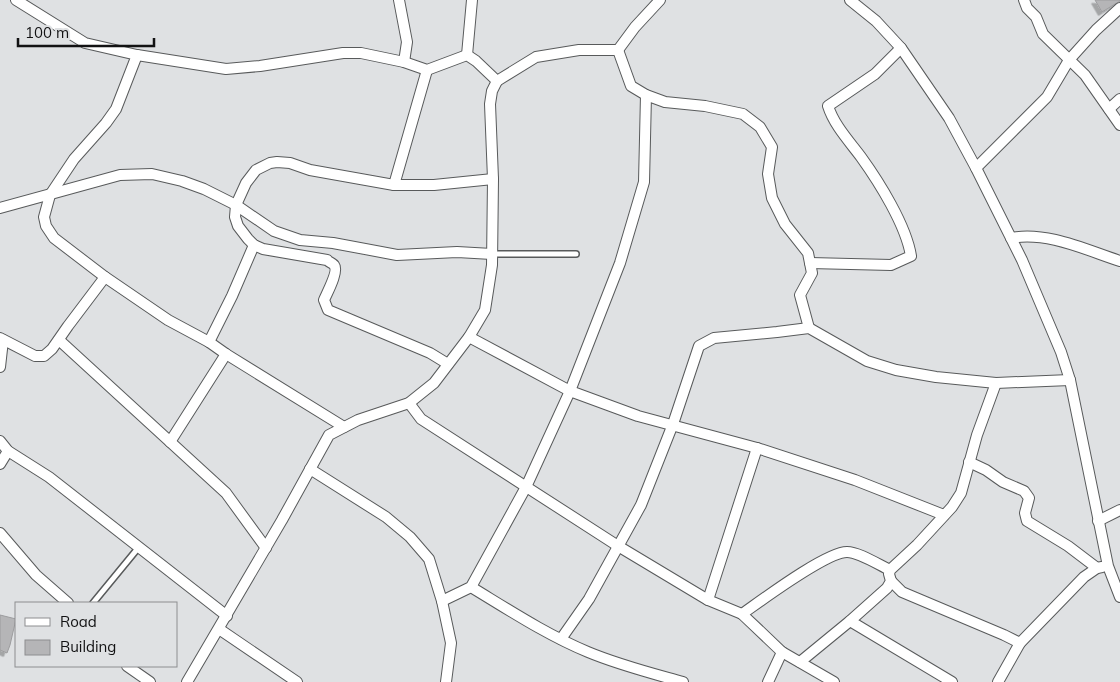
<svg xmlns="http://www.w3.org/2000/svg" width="1120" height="682" viewBox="0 0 1120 682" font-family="Mulish,sans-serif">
  <defs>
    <filter id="shadow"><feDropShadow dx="-3.5" dy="3.5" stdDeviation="0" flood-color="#0004"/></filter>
  </defs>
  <rect width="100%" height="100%" fill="#dfe1e3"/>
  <g fill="#b5b5b7" stroke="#9c9c9e" filter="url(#shadow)">
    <path d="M1095,0H1120V1L1102,12Z"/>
    <path d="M0,615L16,619L10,645L7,653L0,650Z"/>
  </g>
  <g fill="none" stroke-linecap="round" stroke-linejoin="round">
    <g stroke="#585a5b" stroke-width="8">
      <g id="service">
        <path d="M492,254H576"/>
        <path d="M93,603L139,547"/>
      </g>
    </g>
    <g stroke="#585a5b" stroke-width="12">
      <g id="minor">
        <path d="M16,0L85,43L137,55L226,69L260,66L343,53H361L404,62L427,70L467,55L476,61L497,81L492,91L490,104L493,179L492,265L485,310L469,337L434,383L409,403L358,420L329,435L282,520L187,682"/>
        <path d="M399,0L407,42L404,62"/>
        <path d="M850,0L876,21L901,48L949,118L976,168L1022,260L1061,352L1070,380L1108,566L1120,597"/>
        <path d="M1024,0L1027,8L1036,17L1043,34L1085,75L1120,125"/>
        <path d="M618,50L635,27L660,0"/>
        <path d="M137,55L116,109L106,123L74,159L50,195L44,217L46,226L54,238L105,277L168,320L209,342L226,354L344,427"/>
        <path d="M467,55L472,0"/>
        <path d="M497,81L536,57L579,50H618L631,86L646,95L665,102L705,106L743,114L760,127L772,147L768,174L772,198L785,224L808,253L812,273L800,295L809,328"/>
        <path d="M1109,109L1120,99"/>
        <path d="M976,168L1047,97L1069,60L1096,30L1120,8"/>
        <path d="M394,185L427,70"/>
        <path d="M0,208L120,175L152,174L182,181L204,189L236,205L274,231L300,240L333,243L397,255L457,252L492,254"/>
        <path d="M1011,238C1047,231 1086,250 1120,261"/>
        <path d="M810,263L891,265L911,256C906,225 879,182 861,157C849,141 834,125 828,106L875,74L901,48"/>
        <path d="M469,337L570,391L638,416L757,448L855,480L944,515"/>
        <path d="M0,338L35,356H44L52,349L68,326L105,277"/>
        <path d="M59,340L226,493L266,548"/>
        <path d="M209,342L232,296L254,245"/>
        <path d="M448,364L430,353L328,310L324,300C327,293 339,271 334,265C334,264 327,261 327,260L263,249L254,245L248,239L238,226L235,217L236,205L246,183L256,170L270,163L277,162L290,163L310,170L394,185H434L493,179"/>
        <path d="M0,367L3,340"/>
        <path d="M409,403L421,419L618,546L708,600L742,614L782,652L834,682"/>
        <path d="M0,441L8,451L49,477L227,616"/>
        <path d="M170,442L226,354"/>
        <path d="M969,462L986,470L1003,482L1024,491L1029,498L1025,513L1027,521L1068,546L1097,568"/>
        <path d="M0,464L8,451"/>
        <path d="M310,469L386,517L410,537L429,559L442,601L451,643L446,682"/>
        <path d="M1098,521L1120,510"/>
        <path d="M0,533L36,575L68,603"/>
        <path d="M891,581L902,592L1004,635L1020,643"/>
        <path d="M471,587C509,610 547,635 588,652C619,665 651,673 683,682"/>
        <path d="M708,600L757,448"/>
        <path d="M442,601L471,587L526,487L570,391L620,263L644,182L646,95"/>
        <path d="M742,614C762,600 826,552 847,552C859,552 879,565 890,570"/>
        <path d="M850,621L952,682"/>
        <path d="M219,629L297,682"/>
        <path d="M561,639L589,599L641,505L673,424L699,346L714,338L777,332L809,328L867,361L896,370L936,377L996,383L1070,380"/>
        <path d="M800,662L850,621L887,588L891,581L889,574L890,570L917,545L952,507L961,493L977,435L996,383"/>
        <path d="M127,666L150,682"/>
        <path d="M768,682L782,652"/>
        <path d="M998,682L1020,643L1084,577L1097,568L1102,567"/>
      </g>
    </g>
    <use href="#service" stroke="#fff" stroke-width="5"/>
    <use href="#minor" stroke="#fff" stroke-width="10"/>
  </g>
  <rect x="15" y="602" width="162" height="65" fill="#dfe1e3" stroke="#8d8e90"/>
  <rect x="25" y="618" width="25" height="8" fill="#ffffff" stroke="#8d8e90"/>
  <text x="60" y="627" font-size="15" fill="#121213">Road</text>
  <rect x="25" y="640" width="25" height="15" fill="#b5b5b7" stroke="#8d8e90"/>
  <text x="60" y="652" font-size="15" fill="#121213">Building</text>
  <path d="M18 38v8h136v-8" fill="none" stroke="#121213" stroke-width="2.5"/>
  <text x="25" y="38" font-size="15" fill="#121213" stroke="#dfe1e3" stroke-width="4" paint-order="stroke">100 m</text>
</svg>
